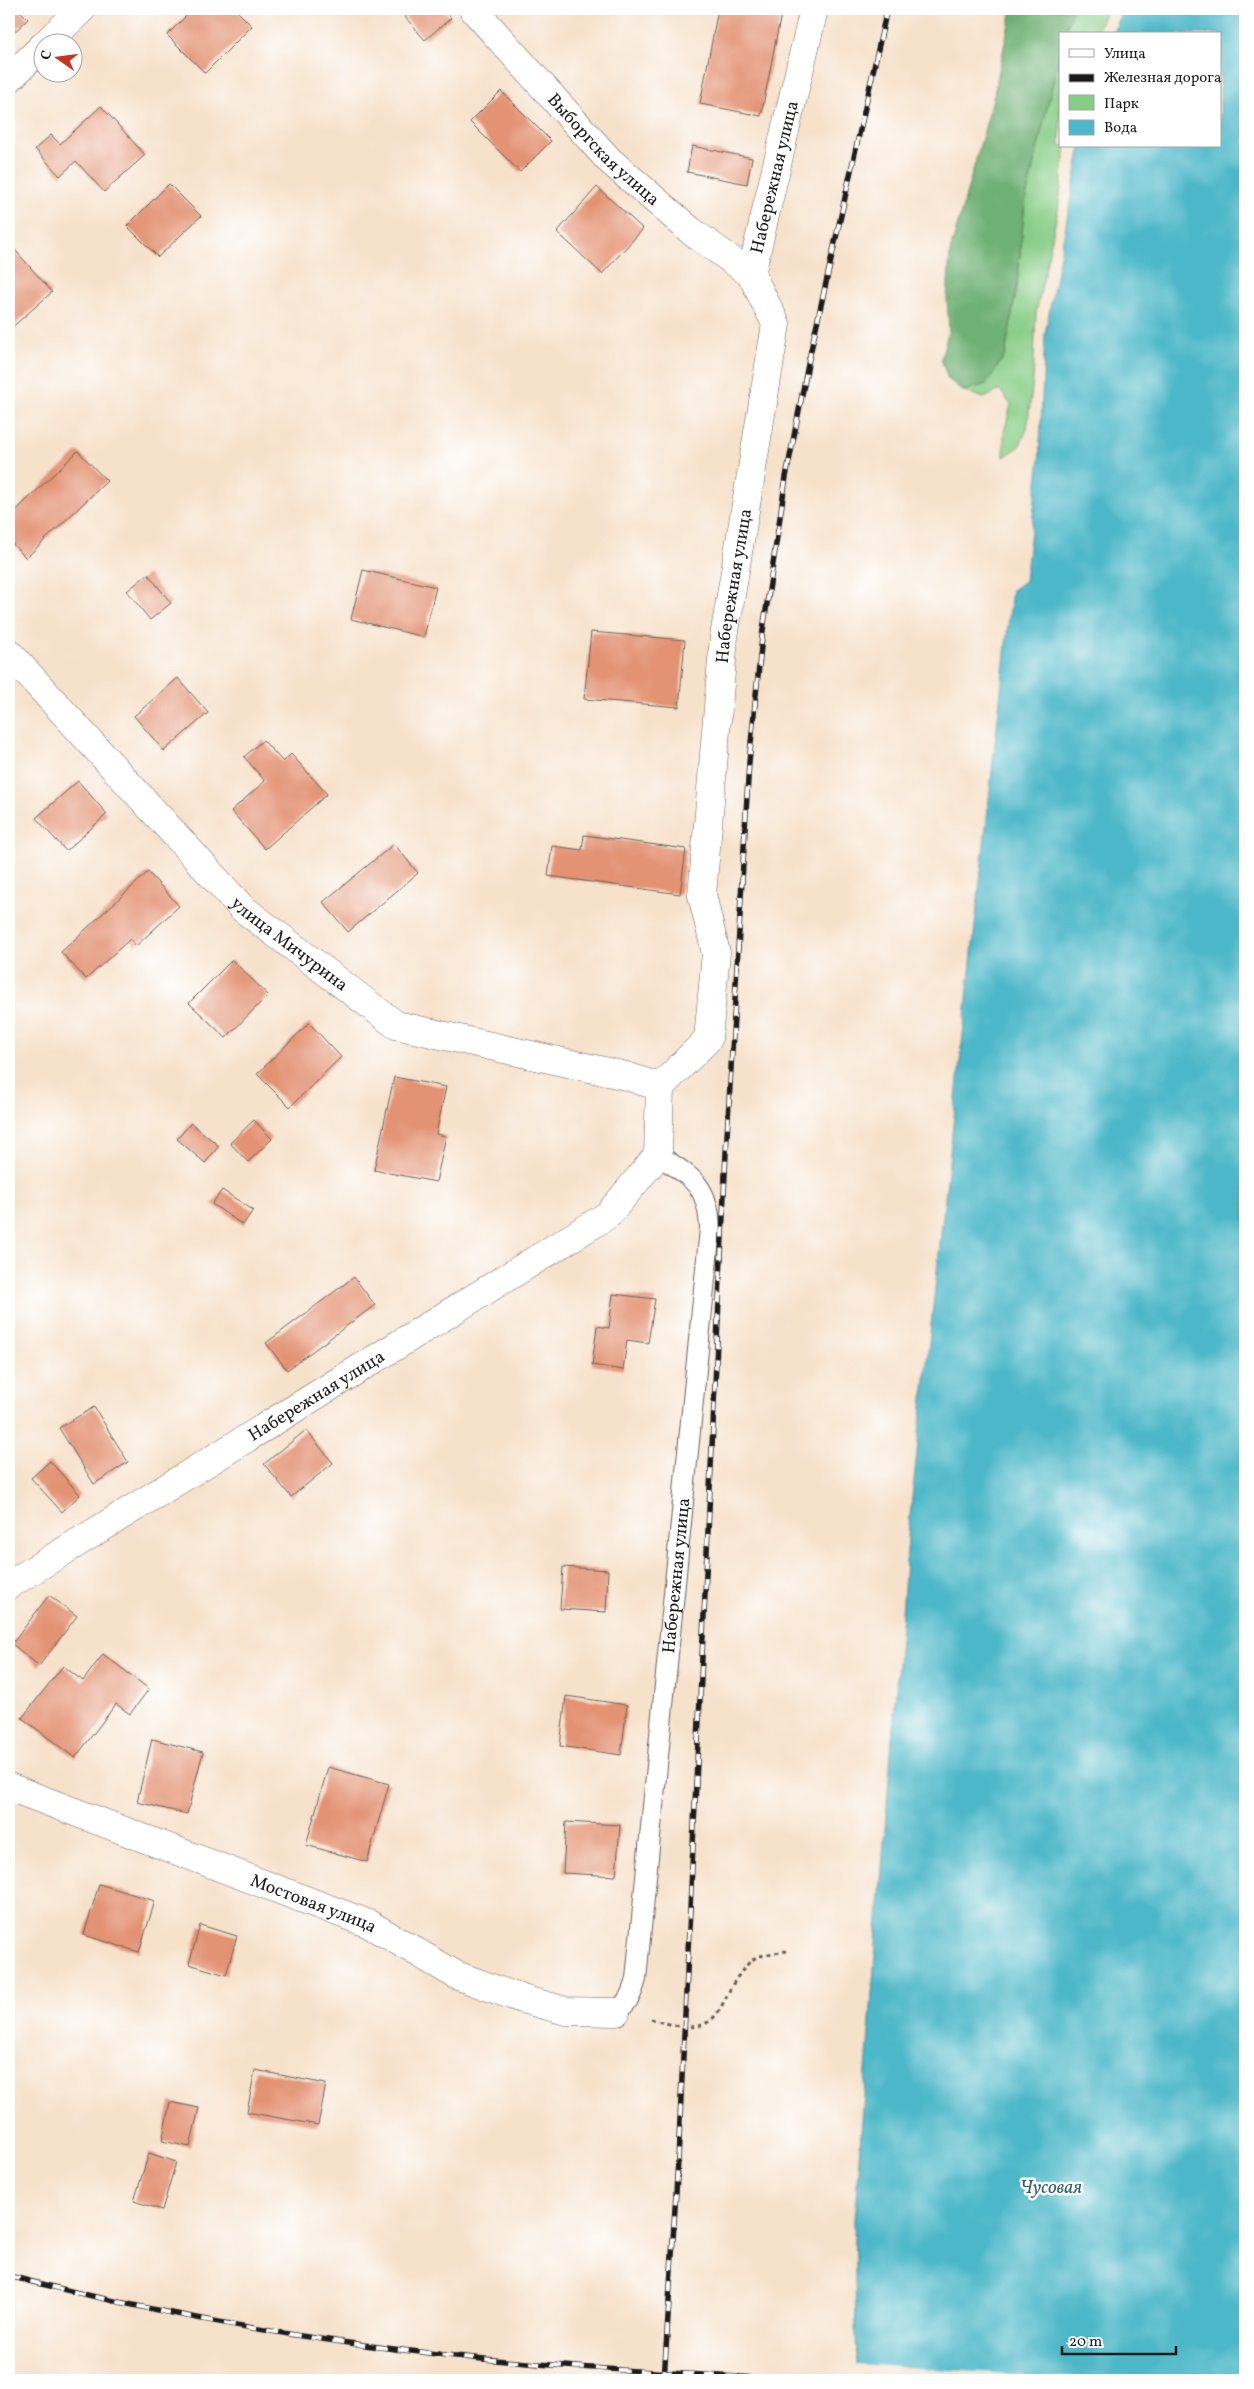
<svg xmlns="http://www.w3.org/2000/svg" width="1254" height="2389" viewBox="0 0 1254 2389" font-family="Vollkorn,serif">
  <rect width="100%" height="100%" fill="#fff"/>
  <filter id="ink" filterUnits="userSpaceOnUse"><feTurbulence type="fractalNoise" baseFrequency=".02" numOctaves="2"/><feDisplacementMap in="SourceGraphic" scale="10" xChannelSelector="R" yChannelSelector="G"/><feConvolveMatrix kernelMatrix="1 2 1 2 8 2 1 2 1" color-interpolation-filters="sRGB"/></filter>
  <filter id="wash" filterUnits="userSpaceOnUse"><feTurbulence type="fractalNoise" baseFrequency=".0096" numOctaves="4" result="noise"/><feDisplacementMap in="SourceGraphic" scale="20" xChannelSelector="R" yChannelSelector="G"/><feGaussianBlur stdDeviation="1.12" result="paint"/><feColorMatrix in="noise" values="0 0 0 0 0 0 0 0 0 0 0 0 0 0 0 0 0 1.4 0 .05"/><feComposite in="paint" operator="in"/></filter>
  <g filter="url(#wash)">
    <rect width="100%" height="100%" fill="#f6e1ca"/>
    <g fill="#88cd87" stroke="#527452">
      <path d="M1072,9H1107L1096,34H1065Z"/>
      <path d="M1060,52V146H1066L1058,210L1036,313L1033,380L1027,429L1019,447L1004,457V433L1011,405L1000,390L984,398L963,391L986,384L1005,355L1017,286L1025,202Z"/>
    </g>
    <path fill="#6eb074" stroke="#456648" d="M1012,9H1072L1065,34H1060V52L1025,202L1017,286L1005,355L986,384L963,391L948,379L941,359L949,329L947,299L950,252L993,99Z"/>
    <path fill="#4bb7c8" stroke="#346a72" d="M1122,9H1245V2380H857L854,2222L909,1525L1012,590L1025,581L1039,466L1045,334L1081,146H1220V34H1114Z"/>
    <path fill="#f6e1ca" d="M854,2364L1101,2380H855Z"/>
    <g id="blocks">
      <g fill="#e39373">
        <path d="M9,9H18L28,19L9,37Z"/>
        <path d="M193,9H235L252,26L205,73L167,35Z"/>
        <path d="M414,9H443L451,18L425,40L405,17Z"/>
        <path d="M718,9H782L761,116L700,104Z"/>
        <path d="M501,91L551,141L520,172L470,122Z"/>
        <path d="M101,106L145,155L104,192L76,161L60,176L35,149L51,135L60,144Z"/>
        <path d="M692,146L752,158L747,184L687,172Z"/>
        <path d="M169,184L201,216L158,257L127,226Z"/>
        <path d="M597,187L643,229L602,274L557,232Z"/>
        <path d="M9,243L52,292L9,330Z"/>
        <path d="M78,451L107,481L26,558L9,540V517Z"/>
        <path d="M363,570L436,587L424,637L351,619Z"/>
        <path d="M148,574L171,603L150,620L127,591Z"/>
        <path d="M591,632L685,640L679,707L584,699Z"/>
        <path d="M178,678L208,713L164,751L134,716Z"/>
        <path d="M263,740L283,762L291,754L327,794L265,849L231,811L265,781L244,757Z"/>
        <path d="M78,781L107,814L66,851L36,818Z"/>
        <path d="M584,835L686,849L680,894L548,876L552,846L582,850Z"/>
        <path d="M394,844L418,873L348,932L323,902Z"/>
        <path d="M148,872L179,906L136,946L130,939L86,979L61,952Z"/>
        <path d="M232,960L268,995L226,1038L189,1003Z"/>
        <path d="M309,1023L341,1057L290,1107L257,1074Z"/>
        <path d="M394,1077L446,1087L436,1134L446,1136L436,1182L374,1170Z"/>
        <path d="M254,1120L272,1139L248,1162L230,1143Z"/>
        <path d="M191,1123L219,1146L205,1163L177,1139Z"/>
        <path d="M222,1190L253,1210L243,1225L212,1204Z"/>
        <path d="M354,1277L375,1305L287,1370L266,1343Z"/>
        <path d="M613,1294L655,1299L648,1343L627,1340L623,1370L592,1365L597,1326L609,1328Z"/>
        <path d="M94,1407L128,1462L94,1484L59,1428Z"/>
        <path d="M306,1430L333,1463L291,1497L264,1464Z"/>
        <path d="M50,1461L80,1495L62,1512L31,1478Z"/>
        <path d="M563,1567L608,1570L606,1612L560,1609Z"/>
        <path d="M49,1595L77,1616L39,1666L12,1644Z"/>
        <path d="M103,1654L149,1689L130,1714L116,1704L75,1758L22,1718L63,1666L83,1681Z"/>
        <path d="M566,1696L627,1705L621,1755L560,1746Z"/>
        <path d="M152,1739L203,1752L187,1814L137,1802Z"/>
        <path d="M328,1767L389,1784L367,1862L306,1845Z"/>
        <path d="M566,1822L620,1825L616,1876L563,1873Z"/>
        <path d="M99,1884L155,1901L139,1952L84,1935Z"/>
        <path d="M200,1925L237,1936L226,1975L189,1964Z"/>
        <path d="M255,2070L326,2084L318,2125L247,2112Z"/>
        <path d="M170,2102L199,2108L190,2147L162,2141Z"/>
        <path d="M149,2153L176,2162L162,2210L134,2201Z"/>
      </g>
    </g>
  </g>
  <g filter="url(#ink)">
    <use href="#blocks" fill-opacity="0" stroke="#686159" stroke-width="1"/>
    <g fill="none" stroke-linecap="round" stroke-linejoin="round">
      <g stroke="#686159" stroke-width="22">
        <g id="lane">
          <path id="s1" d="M616,2012C628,2003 632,1994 636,1979L710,1228C708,1184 692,1178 658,1155"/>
        </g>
      </g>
      <g stroke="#686159" stroke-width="29">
        <g id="street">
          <path id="s2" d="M473,9L609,160L691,231L751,274"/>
          <path d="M47,42L82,9"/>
          <path d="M9,79L42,47"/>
          <path id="s3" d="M9,653L242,908L396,1025L626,1076L660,1087"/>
          <path id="s4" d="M9,1585L608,1215L658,1155L660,1087L708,1039L716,953L702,895L724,637L776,324L751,274L814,9"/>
          <path id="s5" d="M9,1787L369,1924L456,1975L522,1999L566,2011L616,2012"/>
        </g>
      </g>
      <path stroke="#686159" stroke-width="3" stroke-dasharray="4 4" stroke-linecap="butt" d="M651,2019C673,2025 703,2036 718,2012C726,2000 730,1986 739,1975C743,1969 749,1962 755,1958C764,1954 776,1953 786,1951"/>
      <use href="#lane" stroke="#fff" stroke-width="20"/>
      <use href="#street" stroke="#fff" stroke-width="28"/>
      <g stroke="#1c1c1c" stroke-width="5.5">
        <g id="rail">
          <path d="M9,2276C153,2313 298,2339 446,2355C560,2368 676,2373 791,2380"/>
          <path d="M664,2380L678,2161L726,1153L749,762L762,637L786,477L809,359L887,9"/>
        </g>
      </g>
      <use href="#rail" stroke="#fff" stroke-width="4" stroke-dasharray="11" stroke-linecap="butt"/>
    </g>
  </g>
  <g text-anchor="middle" stroke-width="5" stroke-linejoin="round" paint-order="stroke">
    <g font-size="18" fill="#1c1c1c" stroke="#fff">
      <text dy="6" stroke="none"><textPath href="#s2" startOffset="192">Выборгская улица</textPath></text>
      <text dy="6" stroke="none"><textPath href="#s4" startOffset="1796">Набережная улица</textPath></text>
      <text dy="6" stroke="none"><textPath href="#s4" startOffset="1375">Набережная улица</textPath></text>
      <text dy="6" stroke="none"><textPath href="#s3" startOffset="405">улица Мичурина</textPath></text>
      <text dy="6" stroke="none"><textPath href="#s4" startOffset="361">Набережная улица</textPath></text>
      <text dy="6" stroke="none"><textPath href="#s1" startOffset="445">Набережная улица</textPath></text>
      <text dy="6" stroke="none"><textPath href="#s5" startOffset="326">Мостовая улица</textPath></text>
    </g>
    <g font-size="19" font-style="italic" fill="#316269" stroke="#fff">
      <text x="1051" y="2193">Чусовая</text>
    </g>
  </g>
  <rect width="1254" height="2389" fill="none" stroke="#fff" stroke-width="30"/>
  <rect x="1059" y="32" width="162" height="115" fill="#ffffff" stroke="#a4a4a4"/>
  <rect x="1069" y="49" width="25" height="8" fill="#ffffff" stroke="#a4a4a4"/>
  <text x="1104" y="58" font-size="15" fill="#1c1c1c">Улица</text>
  <rect x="1069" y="74" width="25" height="8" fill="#1c1c1c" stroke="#a4a4a4"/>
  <text x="1104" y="82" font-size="15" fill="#1c1c1c">Железная дорога</text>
  <rect x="1069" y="95" width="25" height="15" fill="#88cd87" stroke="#a4a4a4"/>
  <text x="1104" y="108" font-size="15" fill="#1c1c1c">Парк</text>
  <rect x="1069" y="120" width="25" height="15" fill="#4bb7c8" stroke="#a4a4a4"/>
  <text x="1104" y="132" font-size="15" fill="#1c1c1c">Вода</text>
  <g transform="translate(58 58) rotate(284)"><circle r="24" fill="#ffffff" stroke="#a4a4a4"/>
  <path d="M0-4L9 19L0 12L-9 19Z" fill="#c8321e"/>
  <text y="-8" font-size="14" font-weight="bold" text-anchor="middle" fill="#1c1c1c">С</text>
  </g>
  <path d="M1062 2346v8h114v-8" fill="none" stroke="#1c1c1c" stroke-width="2.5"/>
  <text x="1069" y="2346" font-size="15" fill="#1c1c1c" stroke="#ffffff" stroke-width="4" paint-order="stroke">20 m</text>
</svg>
